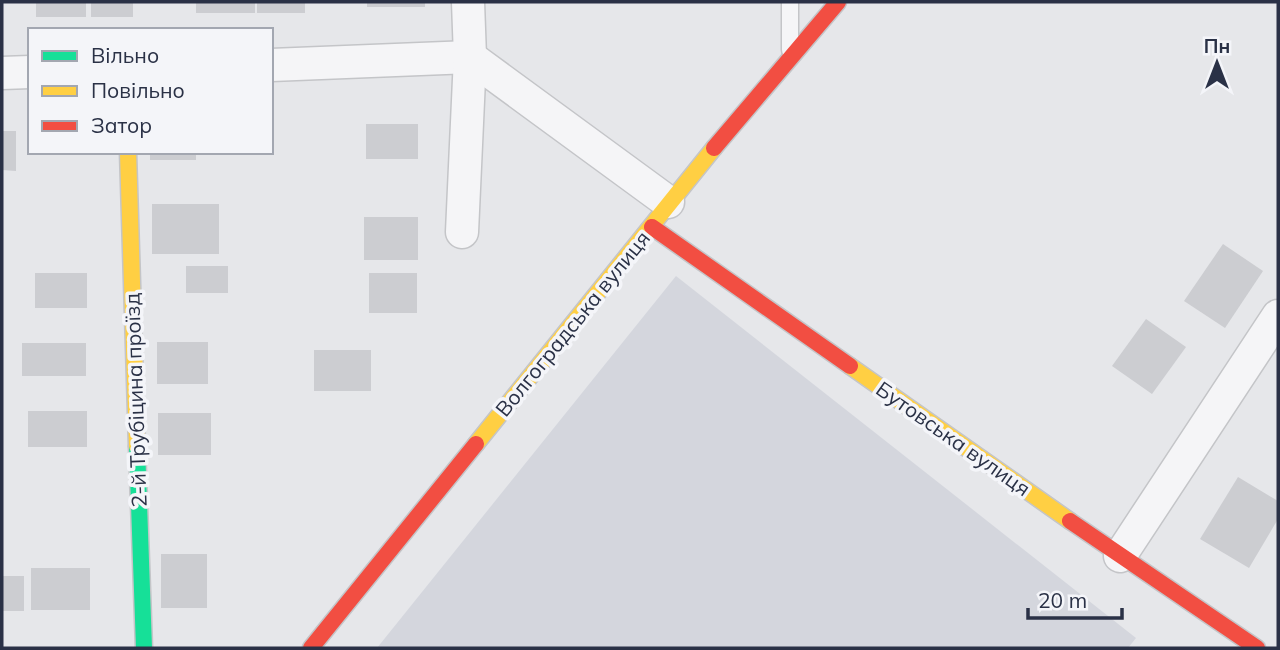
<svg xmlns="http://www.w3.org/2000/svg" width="1280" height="650" viewBox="0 0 1280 650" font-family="Mulish,sans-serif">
  <rect width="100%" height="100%" fill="#e6e7ea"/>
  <path fill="#d4d6dd" d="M676,276L1136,638L1128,648H377Z"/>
  <g fill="#cccdd1">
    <rect x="36" y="2" width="50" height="15"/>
    <rect x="91" y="2" width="42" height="15"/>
    <rect x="196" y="2" width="59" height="11"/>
    <rect x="257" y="2" width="48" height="11"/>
    <rect x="367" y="2" width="58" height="5"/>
    <rect x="366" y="124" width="52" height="35"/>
    <path d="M2,131H16V171L2,170Z"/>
    <rect x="150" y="152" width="46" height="8"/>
    <rect x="152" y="204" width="67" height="50"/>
    <rect x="364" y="217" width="54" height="43"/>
    <path d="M1223,244L1263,271L1225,328L1184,301Z"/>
    <rect x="186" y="266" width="42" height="27"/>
    <rect x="35" y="273" width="52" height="35"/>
    <rect x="369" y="273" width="48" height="40"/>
    <path d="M1146,319L1186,347L1152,394L1112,366Z"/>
    <rect x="157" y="342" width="51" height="42"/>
    <rect x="22" y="343" width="64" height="33"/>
    <rect x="314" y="350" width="57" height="41"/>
    <rect x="28" y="411" width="59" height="36"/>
    <rect x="158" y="413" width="53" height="42"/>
    <path d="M1238,477L1278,501V519L1249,568L1200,539Z"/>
    <rect x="161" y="554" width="46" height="54"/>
    <rect x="31" y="568" width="59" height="42"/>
    <rect x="2" y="576" width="22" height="35"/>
  </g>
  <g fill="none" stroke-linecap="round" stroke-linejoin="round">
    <g stroke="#c4c5c8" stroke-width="19">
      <path id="lane" d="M790,50V2"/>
    </g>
    <g stroke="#c4c5c8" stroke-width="35">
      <g id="street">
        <path d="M271,65L470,57L668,202"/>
        <path d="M2,73L30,72"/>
        <path d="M462,232L470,57L468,2"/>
        <path d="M1120,556L1278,316"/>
      </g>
    </g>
    <g stroke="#c4c5c8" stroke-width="19">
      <path id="fast" d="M137,446L144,648"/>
    </g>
    <g stroke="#c4c5c8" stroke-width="19">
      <g id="slow">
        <path d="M128,152L137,446"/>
        <path d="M850,366L1070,521"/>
        <path d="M476,444L714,148"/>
      </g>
    </g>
    <g stroke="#c4c5c8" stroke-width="19">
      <g id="jam">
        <path d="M714,148L838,2"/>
        <path d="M652,227L850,366"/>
        <path d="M1070,521L1257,648"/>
        <path d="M311,648L476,444"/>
      </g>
    </g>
    <use href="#lane" stroke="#f5f5f7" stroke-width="16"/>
    <use href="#street" stroke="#f5f5f7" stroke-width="32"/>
    <use href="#fast" stroke="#16e098" stroke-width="16"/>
    <use href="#slow" stroke="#ffcf43" stroke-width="16"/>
    <use href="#jam" stroke="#f24e42" stroke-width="16"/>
  </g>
  <g text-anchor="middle" stroke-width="7" stroke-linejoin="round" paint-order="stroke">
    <g font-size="21" fill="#2a3146" stroke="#f4f5f9">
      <text transform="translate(573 324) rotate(-51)" y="7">Волгоградська вулиця</text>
      <text transform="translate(136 400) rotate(-92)" y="7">2-й Трубіцина проїзд</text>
      <text transform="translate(953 439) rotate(35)" y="7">Бутовська вулиця</text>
    </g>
  </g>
  <rect width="1280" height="650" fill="none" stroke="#2a3146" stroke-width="7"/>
  <rect x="28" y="28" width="245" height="126" fill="#f4f5f9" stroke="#a3a7b1" stroke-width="2"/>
  <rect x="42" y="51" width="35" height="10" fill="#16e098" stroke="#a3a7b1" stroke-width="2"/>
  <text x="91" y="63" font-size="21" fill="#2a3146">Вільно</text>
  <rect x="42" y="86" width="35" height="10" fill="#ffcf43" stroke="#a3a7b1" stroke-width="2"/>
  <text x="91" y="98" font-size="21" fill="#2a3146">Повільно</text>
  <rect x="42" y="121" width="35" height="10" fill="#f24e42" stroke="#a3a7b1" stroke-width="2"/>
  <text x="91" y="133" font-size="21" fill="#2a3146">Затор</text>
  <g transform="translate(1217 63)" stroke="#f4f5f9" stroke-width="5" paint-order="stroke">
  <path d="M0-5L12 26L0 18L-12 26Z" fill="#2a3146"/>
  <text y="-10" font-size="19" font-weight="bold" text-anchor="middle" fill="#2a3146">Пн</text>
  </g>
  <path d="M1028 608v10h94v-10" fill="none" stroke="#2a3146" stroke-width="3.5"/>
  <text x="1038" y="608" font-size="21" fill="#2a3146" stroke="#f4f5f9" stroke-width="5" paint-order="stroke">20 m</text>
</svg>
